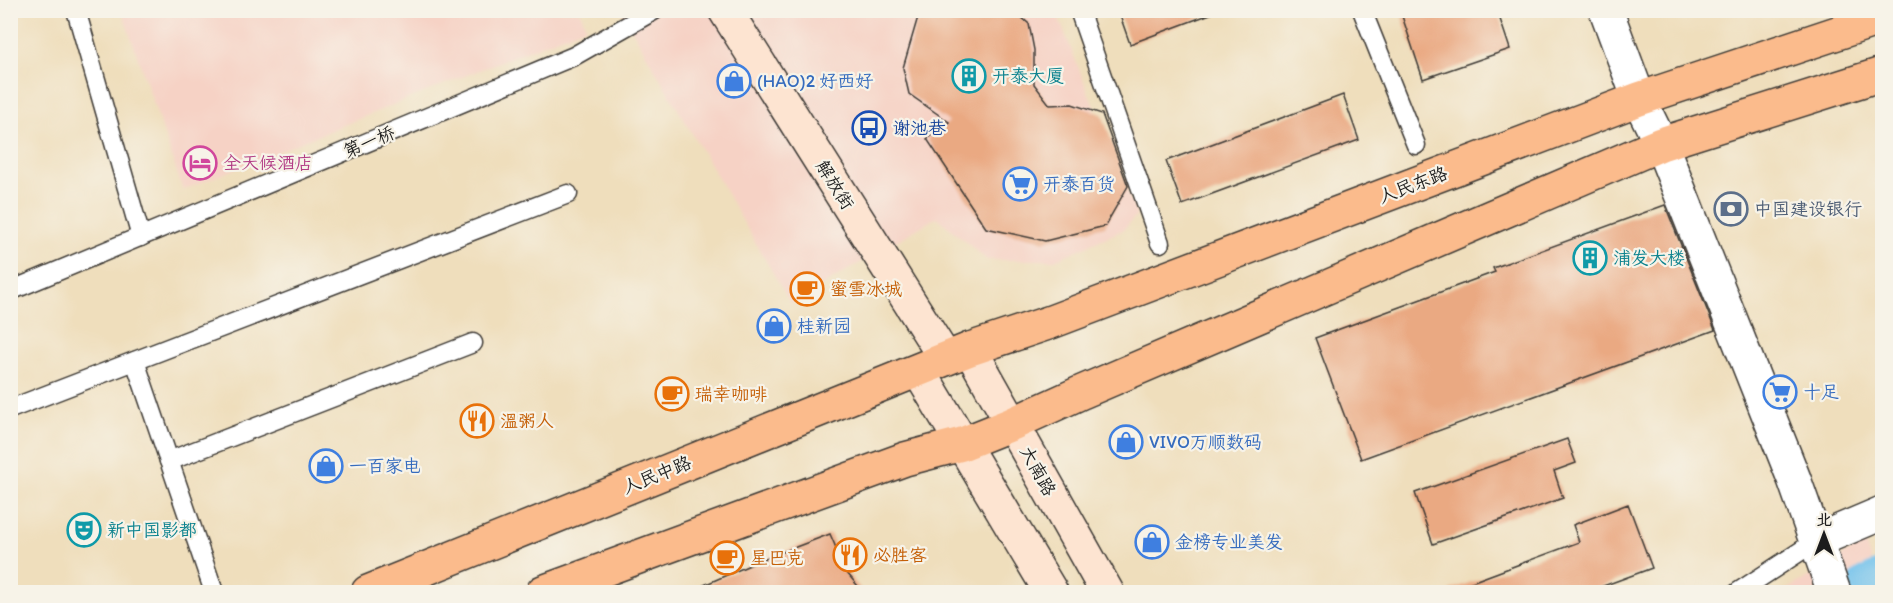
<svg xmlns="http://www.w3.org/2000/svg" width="1893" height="603" viewBox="0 0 1893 603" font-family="Itim,'LXGW WenKai TC',sans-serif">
  <rect width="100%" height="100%" fill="#f7f3e8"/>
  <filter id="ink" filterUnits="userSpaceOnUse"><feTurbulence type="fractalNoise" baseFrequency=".0167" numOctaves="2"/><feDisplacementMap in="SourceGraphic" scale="12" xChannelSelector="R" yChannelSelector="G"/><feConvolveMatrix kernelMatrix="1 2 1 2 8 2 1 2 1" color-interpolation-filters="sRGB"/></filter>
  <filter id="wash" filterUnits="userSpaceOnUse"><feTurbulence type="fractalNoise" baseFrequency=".008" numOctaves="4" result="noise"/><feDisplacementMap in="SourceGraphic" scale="24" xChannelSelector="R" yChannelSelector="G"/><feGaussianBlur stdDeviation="1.35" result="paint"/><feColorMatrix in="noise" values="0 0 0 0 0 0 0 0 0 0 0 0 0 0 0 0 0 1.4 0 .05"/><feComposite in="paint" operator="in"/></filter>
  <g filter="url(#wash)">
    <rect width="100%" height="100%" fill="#efdebc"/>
    <g fill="#f6d2c5">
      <path d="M580,11L586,27L183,190L122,11Z"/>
      <path d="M621,11H1056L1137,215L1123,230L1055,260H987L937,217L791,304Z"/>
      <path d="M1865,542L1881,592H1783Z"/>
    </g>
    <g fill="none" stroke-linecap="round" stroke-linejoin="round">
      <path stroke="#70c1ec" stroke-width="54" d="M1871,592L1882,587"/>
    </g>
    <g id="blocks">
      <g fill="#eaa982">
        <path d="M920,10H1013L1029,24L1034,50V84L1050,105L1072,104L1102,114L1128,186L1105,226L1045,241L986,228L927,139L949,122L909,94L903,68Z"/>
        <path d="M1118,10H1212L1213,13L1130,44Z"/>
        <path d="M1400,10H1497L1510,49L1423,79Z"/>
        <path d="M1343,95L1359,140L1182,205L1166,161Z"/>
        <path d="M1665,205L1715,330L1361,459L1315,338L1495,272L1493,268Z"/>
        <path d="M1567,439L1576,463L1554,471L1563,498L1433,544L1415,493Z"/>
        <path d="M1628,504L1652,568L1587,592H1451L1450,590L1579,542L1573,525Z"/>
        <path d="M830,534L847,573L863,592H688L759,561Z"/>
      </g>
    </g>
  </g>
  <g filter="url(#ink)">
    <use href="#blocks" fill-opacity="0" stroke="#3c3934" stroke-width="1.5"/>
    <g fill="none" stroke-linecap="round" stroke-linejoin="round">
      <g stroke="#3c3934" stroke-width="21">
        <g id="lane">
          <path d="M76,10L141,237"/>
          <path d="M1079,10L1160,243"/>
          <path d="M1362,10L1416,145"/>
          <path d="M10,291L574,56L655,10"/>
          <path d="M135,361L214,592"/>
          <path d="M10,409L568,194"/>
          <path d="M169,461L473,343"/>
          <path d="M1738,592L1816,541"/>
        </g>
      </g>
      <g stroke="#3c3934" stroke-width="36">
        <g id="street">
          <path d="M1606,10L1639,99L1661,144L1794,479L1834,592"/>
          <path d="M1816,541L1882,513"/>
        </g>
      </g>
      <g stroke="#3c3934" stroke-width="36">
        <g id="secondary">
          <path d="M725,10L945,358"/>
          <path d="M970,349L1107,592"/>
          <path d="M919,371L1051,592"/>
        </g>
      </g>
      <g stroke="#3c3934" stroke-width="36">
        <g id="highway">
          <path d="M368,592L970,349L1051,322L1639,99L1882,18"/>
          <path d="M543,592L905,459L962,444L1012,424L1082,392L1661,144L1882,74"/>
        </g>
      </g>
      <use href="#lane" stroke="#fff" stroke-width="18"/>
      <use href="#street" stroke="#fff" stroke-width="33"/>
      <use href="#secondary" stroke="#fde4d1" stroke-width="33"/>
      <use href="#highway" stroke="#fbbb8c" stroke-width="33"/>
    </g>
  </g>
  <defs>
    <g id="building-ring" transform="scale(1.725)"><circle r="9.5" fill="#f7f3e8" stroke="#0f9aa8" stroke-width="1.5"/><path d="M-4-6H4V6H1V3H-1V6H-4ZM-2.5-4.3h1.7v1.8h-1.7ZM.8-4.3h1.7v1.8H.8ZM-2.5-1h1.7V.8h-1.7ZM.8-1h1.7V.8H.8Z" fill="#0f9aa8"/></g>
    <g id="shop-ring" transform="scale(1.725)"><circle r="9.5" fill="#f7f3e8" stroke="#3f7fe0" stroke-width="1.5"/><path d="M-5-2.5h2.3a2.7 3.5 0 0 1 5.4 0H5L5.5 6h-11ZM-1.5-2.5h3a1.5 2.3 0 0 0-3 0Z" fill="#3f7fe0"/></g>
    <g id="bus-ring" transform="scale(1.725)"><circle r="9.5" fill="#f7f3e8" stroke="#1a4fb4" stroke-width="1.5"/><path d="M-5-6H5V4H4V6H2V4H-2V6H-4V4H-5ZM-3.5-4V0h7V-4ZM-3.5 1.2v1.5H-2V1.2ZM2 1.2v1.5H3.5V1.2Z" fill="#1a4fb4"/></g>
    <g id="hotel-ring" transform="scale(1.725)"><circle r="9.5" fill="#f7f3e8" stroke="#d1479c" stroke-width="1.5"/><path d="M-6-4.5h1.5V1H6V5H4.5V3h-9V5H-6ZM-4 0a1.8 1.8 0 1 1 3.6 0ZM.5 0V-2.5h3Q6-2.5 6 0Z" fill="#d1479c"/></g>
    <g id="supermarket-ring" transform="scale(1.725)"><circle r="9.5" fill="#f7f3e8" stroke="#3f7fe0" stroke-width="1.5"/><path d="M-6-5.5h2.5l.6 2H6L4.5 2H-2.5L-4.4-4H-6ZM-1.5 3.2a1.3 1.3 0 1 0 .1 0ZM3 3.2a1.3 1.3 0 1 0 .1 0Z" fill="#3f7fe0"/></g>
    <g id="bank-ring" transform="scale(1.725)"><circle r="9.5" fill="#f7f3e8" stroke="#5c6f8a" stroke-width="1.5"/><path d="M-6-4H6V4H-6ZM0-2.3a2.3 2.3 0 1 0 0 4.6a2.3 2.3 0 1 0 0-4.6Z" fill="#5c6f8a"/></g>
    <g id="cafe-ring" transform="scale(1.725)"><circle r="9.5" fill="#f7f3e8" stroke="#e8710a" stroke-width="1.5"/><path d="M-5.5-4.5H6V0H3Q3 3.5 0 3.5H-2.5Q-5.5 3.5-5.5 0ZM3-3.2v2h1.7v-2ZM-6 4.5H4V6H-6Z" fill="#e8710a"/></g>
    <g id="restaurant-ring" transform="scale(1.725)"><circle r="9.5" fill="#f7f3e8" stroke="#e8710a" stroke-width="1.5"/><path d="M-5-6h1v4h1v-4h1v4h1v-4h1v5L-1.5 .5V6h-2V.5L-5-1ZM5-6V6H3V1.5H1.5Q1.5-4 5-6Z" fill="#e8710a"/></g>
    <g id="theatre-ring" transform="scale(1.725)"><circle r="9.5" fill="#f7f3e8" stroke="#0f9aa8" stroke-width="1.5"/><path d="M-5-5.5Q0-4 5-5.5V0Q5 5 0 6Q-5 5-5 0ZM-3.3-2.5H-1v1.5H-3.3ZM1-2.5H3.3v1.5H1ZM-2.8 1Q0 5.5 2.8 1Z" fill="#0f9aa8"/></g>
  </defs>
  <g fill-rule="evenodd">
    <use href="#building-ring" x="969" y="76"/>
    <use href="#shop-ring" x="734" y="81"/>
    <use href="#bus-ring" x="869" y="128"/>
    <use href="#hotel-ring" x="200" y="163"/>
    <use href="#supermarket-ring" x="1020" y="184"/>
    <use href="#bank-ring" x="1731" y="209"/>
    <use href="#building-ring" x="1590" y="258"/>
    <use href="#cafe-ring" x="807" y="289"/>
    <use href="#shop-ring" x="774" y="326"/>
    <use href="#supermarket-ring" x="1780" y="392"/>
    <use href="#cafe-ring" x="672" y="394"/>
    <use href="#restaurant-ring" x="477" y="421"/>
    <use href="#shop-ring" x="1126" y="442"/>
    <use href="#shop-ring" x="326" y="466"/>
    <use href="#theatre-ring" x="84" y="530"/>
    <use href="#shop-ring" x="1152" y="542"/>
    <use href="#restaurant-ring" x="850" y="555"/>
    <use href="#cafe-ring" x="727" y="558"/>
  </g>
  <g text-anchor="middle" stroke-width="4.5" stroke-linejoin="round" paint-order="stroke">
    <g font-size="18" fill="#0d838f" stroke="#f7f3e8" text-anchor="start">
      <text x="992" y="82">开泰大厦</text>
      <text x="1613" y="264">浦发大楼</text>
      <text x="107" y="536">新中国影都</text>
    </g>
    <g font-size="18" fill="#366cbe" stroke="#f7f3e8" text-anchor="start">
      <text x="757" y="87">(HAO)2 好西好</text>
      <text x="1043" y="190">开泰百货</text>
      <text x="797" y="332">桂新园</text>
      <text x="1803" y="398">十足</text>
      <text x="1149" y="448">VIVO万顺数码</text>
      <text x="349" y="472">一百家电</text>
      <text x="1175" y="548">金榜专业美发</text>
    </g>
    <g font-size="18" fill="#164399" stroke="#f7f3e8" text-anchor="start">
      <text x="892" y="134">谢池巷</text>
    </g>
    <g font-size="18" fill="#1c1c1c" stroke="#f7f3e8">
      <text transform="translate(369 142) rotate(-23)" y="6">第一桥</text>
      <text transform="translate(835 185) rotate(58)" y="6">解放街</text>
      <text transform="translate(1413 185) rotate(-21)" y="6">人民东路</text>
      <text transform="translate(1038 471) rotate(61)" y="6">大南路</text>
      <text transform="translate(657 475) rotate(-22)" y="6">人民中路</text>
    </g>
    <g font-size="18" fill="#b23c85" stroke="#f7f3e8" text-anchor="start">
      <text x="223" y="169">全天候酒店</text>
    </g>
    <g font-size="18" fill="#4e5e75" stroke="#f7f3e8" text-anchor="start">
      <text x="1754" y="215">中国建设银行</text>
    </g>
    <g font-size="18" fill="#c56008" stroke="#f7f3e8" text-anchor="start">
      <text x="830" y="295">蜜雪冰城</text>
      <text x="695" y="400">瑞幸咖啡</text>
      <text x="500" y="427">温粥人</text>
      <text x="873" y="561">必胜客</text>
      <text x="750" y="564">星巴克</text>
    </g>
  </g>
  <rect width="1893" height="603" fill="none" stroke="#f7f3e8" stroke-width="36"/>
  <g transform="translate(1824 534)" stroke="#f7f3e8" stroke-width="4.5" paint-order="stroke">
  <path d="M0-4.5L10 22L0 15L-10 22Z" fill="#1c1c1c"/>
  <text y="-9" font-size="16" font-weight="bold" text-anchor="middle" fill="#1c1c1c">北</text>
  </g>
</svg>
